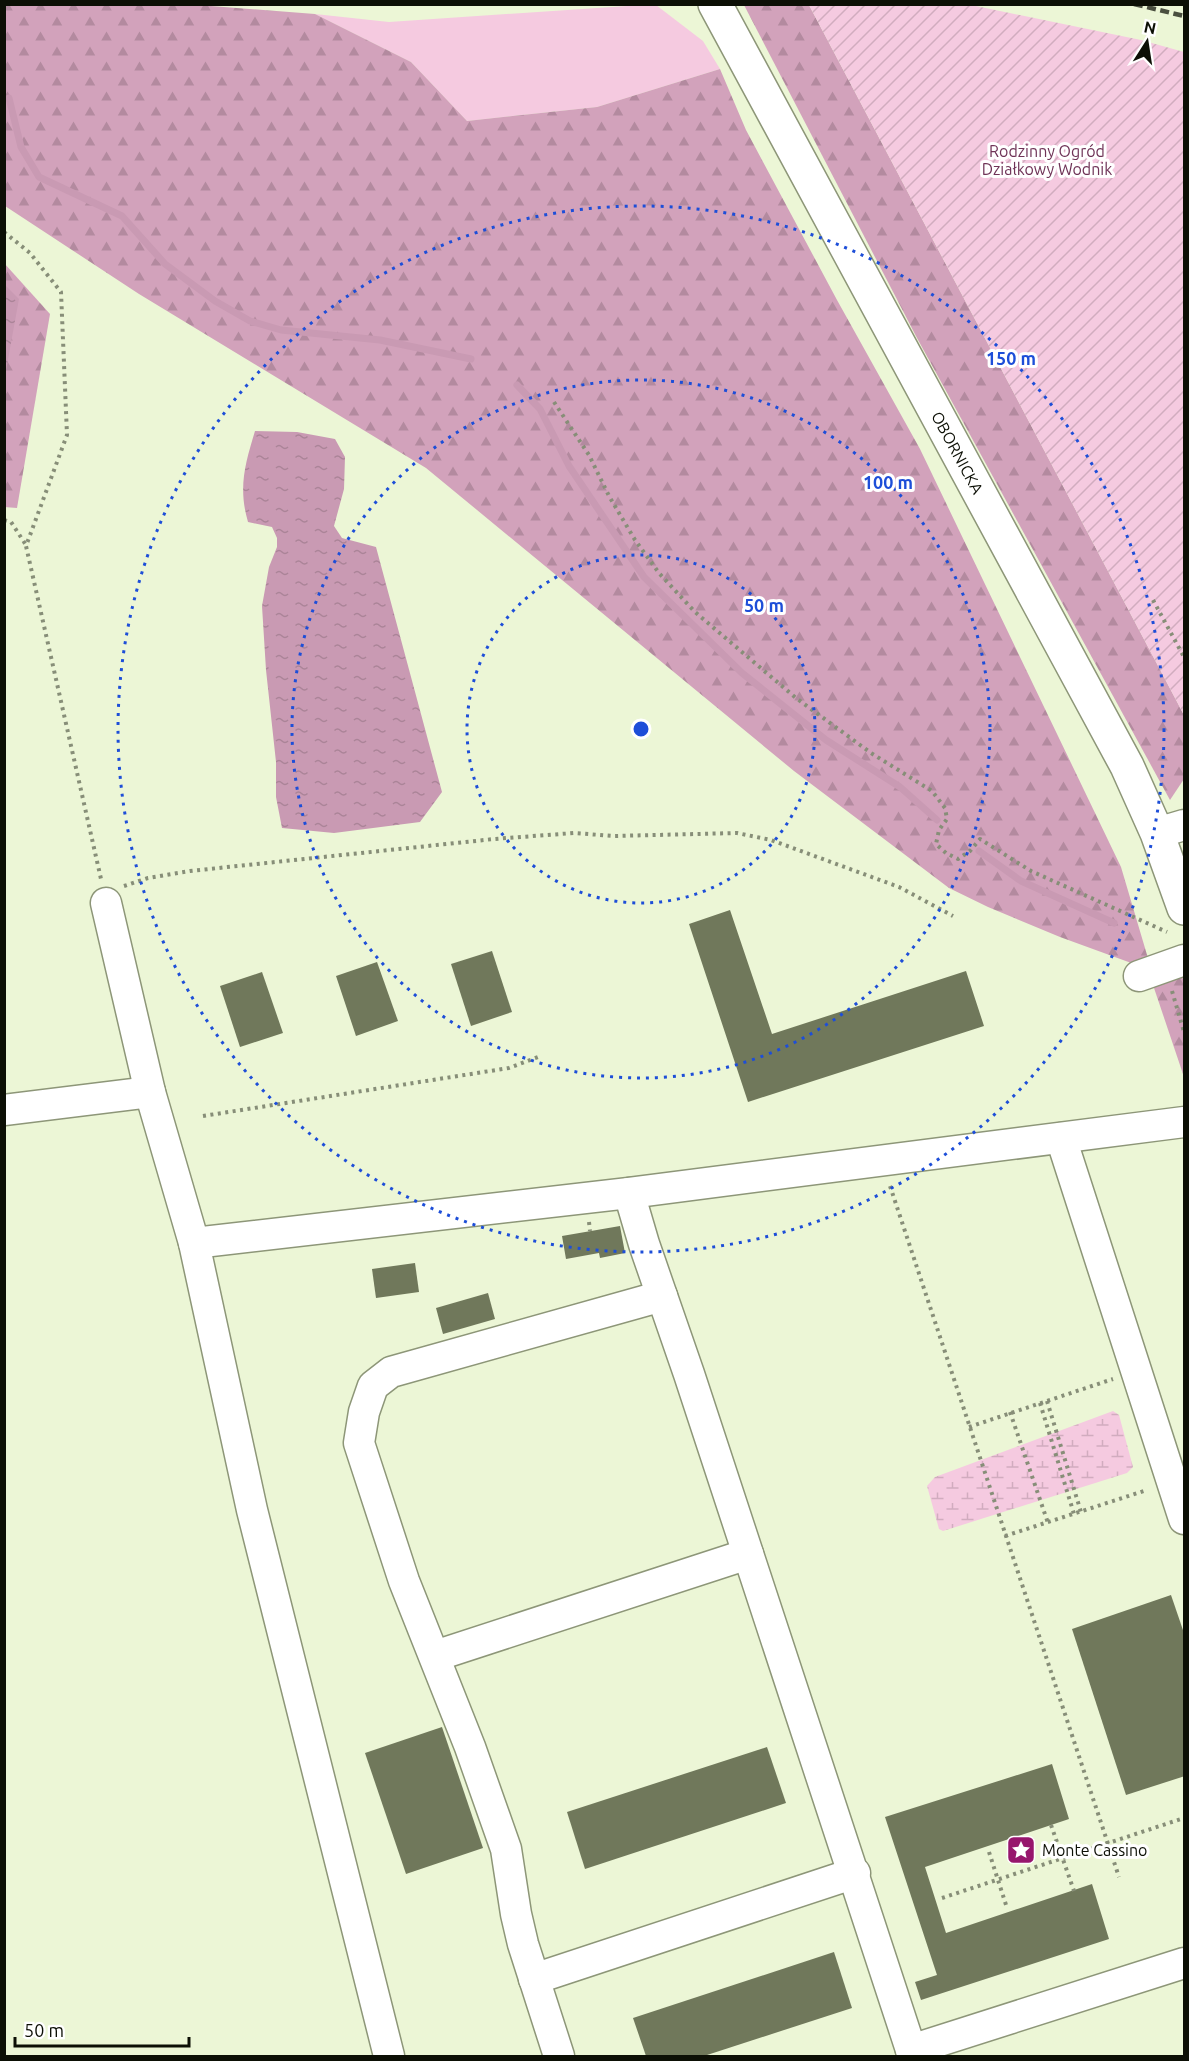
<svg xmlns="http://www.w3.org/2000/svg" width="1189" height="2061" viewBox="0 0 1189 2061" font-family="Ubuntu,sans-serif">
  <defs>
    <pattern id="forest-firs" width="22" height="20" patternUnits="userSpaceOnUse" patternTransform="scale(1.5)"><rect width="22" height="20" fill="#d2a2bb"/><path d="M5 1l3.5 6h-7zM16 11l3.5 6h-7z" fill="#b38a9f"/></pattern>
    <pattern id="wetland-marsh" width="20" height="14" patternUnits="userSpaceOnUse" patternTransform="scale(1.5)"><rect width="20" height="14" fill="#f5cae0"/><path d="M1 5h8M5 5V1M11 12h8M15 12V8" fill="none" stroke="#d1acbf"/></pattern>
    <pattern id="garden-furrows" width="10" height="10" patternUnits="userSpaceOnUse" patternTransform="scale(1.5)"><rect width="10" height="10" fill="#f5cae0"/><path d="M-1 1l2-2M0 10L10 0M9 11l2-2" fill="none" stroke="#d1acbf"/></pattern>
    <pattern id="water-ripples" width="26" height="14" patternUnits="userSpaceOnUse" patternTransform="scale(1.5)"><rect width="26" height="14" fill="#c99ab3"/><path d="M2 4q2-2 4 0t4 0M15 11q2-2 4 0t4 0" fill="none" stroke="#ab8498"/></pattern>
  </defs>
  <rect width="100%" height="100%" fill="#ecf6d6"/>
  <path fill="#f5cae0" d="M642,5H656L703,41L720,69L597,107L467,121L411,62L315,14L389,22Z"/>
  <g fill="url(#forest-firs)">
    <path d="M185,4L315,14L411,62L467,121L597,107L720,69L746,130L837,300L920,449L1121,867L1150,965L1134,964L1060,937L988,907L949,888L794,771L426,468L139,294L5,206L4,5Z"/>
    <path d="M744,5H809L1184,715V779L1170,800L917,338Z"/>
    <path d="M4,263L50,314L17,508L4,507Z"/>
    <path d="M1181,972L1184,983V1077L1152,982Z"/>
  </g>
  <path fill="url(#wetland-marsh)" d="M1113,1411L1119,1415L1133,1467L1127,1473L943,1531L939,1529L927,1486L935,1477Z"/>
  <path fill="url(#garden-furrows)" d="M809,5H971L1141,40L1184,52V715Z"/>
  <g fill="url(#water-ripples)">
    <path d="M5,285L19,299L5,376Z"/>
    <path d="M255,431L297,432L335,439L345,457L344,489L334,526L342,538L376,547L442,792L420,822L334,833L282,828L276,797V762L266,670L262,606L269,567L277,547V538L272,527L248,522C238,488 245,464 255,431Z"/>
  </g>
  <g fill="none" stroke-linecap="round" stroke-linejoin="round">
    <g stroke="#c99ab3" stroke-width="7">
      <path d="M9,98L21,147L39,177L122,216L165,264L215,301L250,321L281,330L380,340L471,359"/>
      <path d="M517,385L540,409L569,466L644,577L742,673L826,740L900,787L937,820"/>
      <path d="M979,851L1021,881L1114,923"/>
    </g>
  </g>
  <g fill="#70785b">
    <path d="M730,910L772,1034L966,971L984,1026L748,1102L689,924Z"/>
    <path d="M492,951L512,1012L471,1026L451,964Z"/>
    <path d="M377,962L398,1021L356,1036L336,976Z"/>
    <path d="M262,972L283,1033L240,1047L220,986Z"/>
    <path d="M620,1226L625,1253L600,1258L599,1253L566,1259L562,1236Z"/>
    <path d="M415,1263L419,1292L376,1298L372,1269Z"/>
    <path d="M488,1293L495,1319L443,1334L436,1308Z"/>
    <path d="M1171,1595L1185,1636V1776L1126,1795L1072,1629Z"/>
    <path d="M442,1727L483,1848L406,1874L365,1753Z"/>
    <path d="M767,1747L786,1803L585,1869L567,1812Z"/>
    <path d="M1052,1764L1069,1819L925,1867L946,1933L1092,1884L1109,1939L921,2000L915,1982L937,1975L885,1817Z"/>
    <path d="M834,1952L852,2008L704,2056H646L633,2018Z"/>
  </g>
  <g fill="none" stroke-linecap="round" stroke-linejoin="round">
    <g stroke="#8d9678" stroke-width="33">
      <g id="minor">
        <path d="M1157,833L1184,825"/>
        <path d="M106,903L150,1092L194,1243L252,1510L389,2056"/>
        <path d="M1139,976L1184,960"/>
        <path d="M4,1110L150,1092"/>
        <path d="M1061,1138L1184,1519"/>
        <path d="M629,1193L644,1244L689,1374L913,2056"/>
        <path d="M194,1243L629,1193L1184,1122"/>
        <path d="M435,1656L748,1554"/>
        <path d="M534,1979L855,1873"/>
        <path d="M911,2050L1184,1963"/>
        <path d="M559,2056L523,1944L516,1914L506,1849L470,1747L404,1581L359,1443L364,1412L373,1386L391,1372L662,1296"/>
      </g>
    </g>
    <g stroke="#8d9678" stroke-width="36">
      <g id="major">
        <path id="s1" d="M715,4L1127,766L1157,833L1184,908"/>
      </g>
    </g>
    <g stroke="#878e78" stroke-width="4" stroke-dasharray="3 4.5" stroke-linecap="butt">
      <path d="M4,232L30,253L61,292L67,435L26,546L101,879"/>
      <path d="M554,402L589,455L609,496L635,540L659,573L695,612L796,698L871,753L932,791L945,808L947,819L939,830L936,844L946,853L958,859L970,851L980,839L1031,871L1167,932"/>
      <path d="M4,520L11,522L26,545"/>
      <path d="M1153,600L1184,657"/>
      <path d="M124,886L148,878L190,871L494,839L574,833L614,836L737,833L771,840L899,887L953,916"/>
      <path d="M1172,991L1184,1032"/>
      <path d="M203,1116L509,1068L538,1057"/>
      <path d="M890,1186L1119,1877"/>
      <path d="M589,1222L590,1231"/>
      <path d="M1047,1401L1081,1512"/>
      <path d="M1040,1403L1074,1514"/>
      <path d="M1010,1412L1048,1523"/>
      <path d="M969,1427L1113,1379"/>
      <path d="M1005,1536L1147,1490"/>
      <path d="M1051,1825L1074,1891"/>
      <path d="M989,1852L1007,1908"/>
      <path d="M942,1898L1184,1818"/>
    </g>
    <use href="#minor" stroke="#fff" stroke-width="30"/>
    <use href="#major" stroke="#fff" stroke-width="33"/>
    <path stroke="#4a4f3f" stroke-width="4.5" stroke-dasharray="9 4.5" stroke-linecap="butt" d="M1134,4L1184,16"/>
  </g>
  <g fill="none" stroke="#1d4ed8" stroke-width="3" stroke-dasharray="3 6">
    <circle cx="641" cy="729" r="174"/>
    <circle cx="641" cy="729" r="349"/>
    <circle cx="641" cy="729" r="523"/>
  </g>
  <defs>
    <g id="sight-square" transform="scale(1.5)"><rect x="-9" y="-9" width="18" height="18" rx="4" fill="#97166d" stroke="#fff"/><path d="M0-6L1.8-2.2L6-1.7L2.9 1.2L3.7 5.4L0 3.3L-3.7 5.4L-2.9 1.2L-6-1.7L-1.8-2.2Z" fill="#fff"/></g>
  </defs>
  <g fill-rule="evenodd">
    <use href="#sight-square" x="1021" y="1850"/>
  </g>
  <g text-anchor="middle" stroke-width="6" stroke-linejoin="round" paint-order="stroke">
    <g font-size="16" fill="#6f3357" stroke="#fff">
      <text x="1047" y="157">Rodzinny Ogród<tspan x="1047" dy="18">Działkowy Wodnik</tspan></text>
    </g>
    <g font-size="16" fill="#0c0f05" stroke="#fff">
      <text dy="6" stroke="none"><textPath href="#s1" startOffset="510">OBORNICKA</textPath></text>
    </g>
    <g font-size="16" fill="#0c0f05" stroke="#fff" text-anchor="start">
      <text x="1042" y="1856">Monte Cassino</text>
    </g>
  </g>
  <circle cx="641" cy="729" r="9" fill="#1d4ed8" stroke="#fff" stroke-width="3"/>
  <g font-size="18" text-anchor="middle" font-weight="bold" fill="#1d4ed8" stroke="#fff" stroke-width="6" stroke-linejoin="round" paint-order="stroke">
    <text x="1011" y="365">150 m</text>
    <text x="888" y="489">100 m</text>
    <text x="764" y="612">50 m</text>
  </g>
  <rect width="1189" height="2061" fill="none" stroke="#0c0f05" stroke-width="12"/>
  <g transform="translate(1147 42) rotate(12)" stroke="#ffffff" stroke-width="4.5" paint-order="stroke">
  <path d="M0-4.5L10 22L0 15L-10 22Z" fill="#0c0f05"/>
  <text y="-9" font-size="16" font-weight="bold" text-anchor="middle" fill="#0c0f05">N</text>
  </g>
  <path d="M15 2037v9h174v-9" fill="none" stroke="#0c0f05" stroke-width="3"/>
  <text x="24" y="2037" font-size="18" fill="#0c0f05" stroke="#ffffff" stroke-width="4.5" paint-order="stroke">50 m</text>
</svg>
